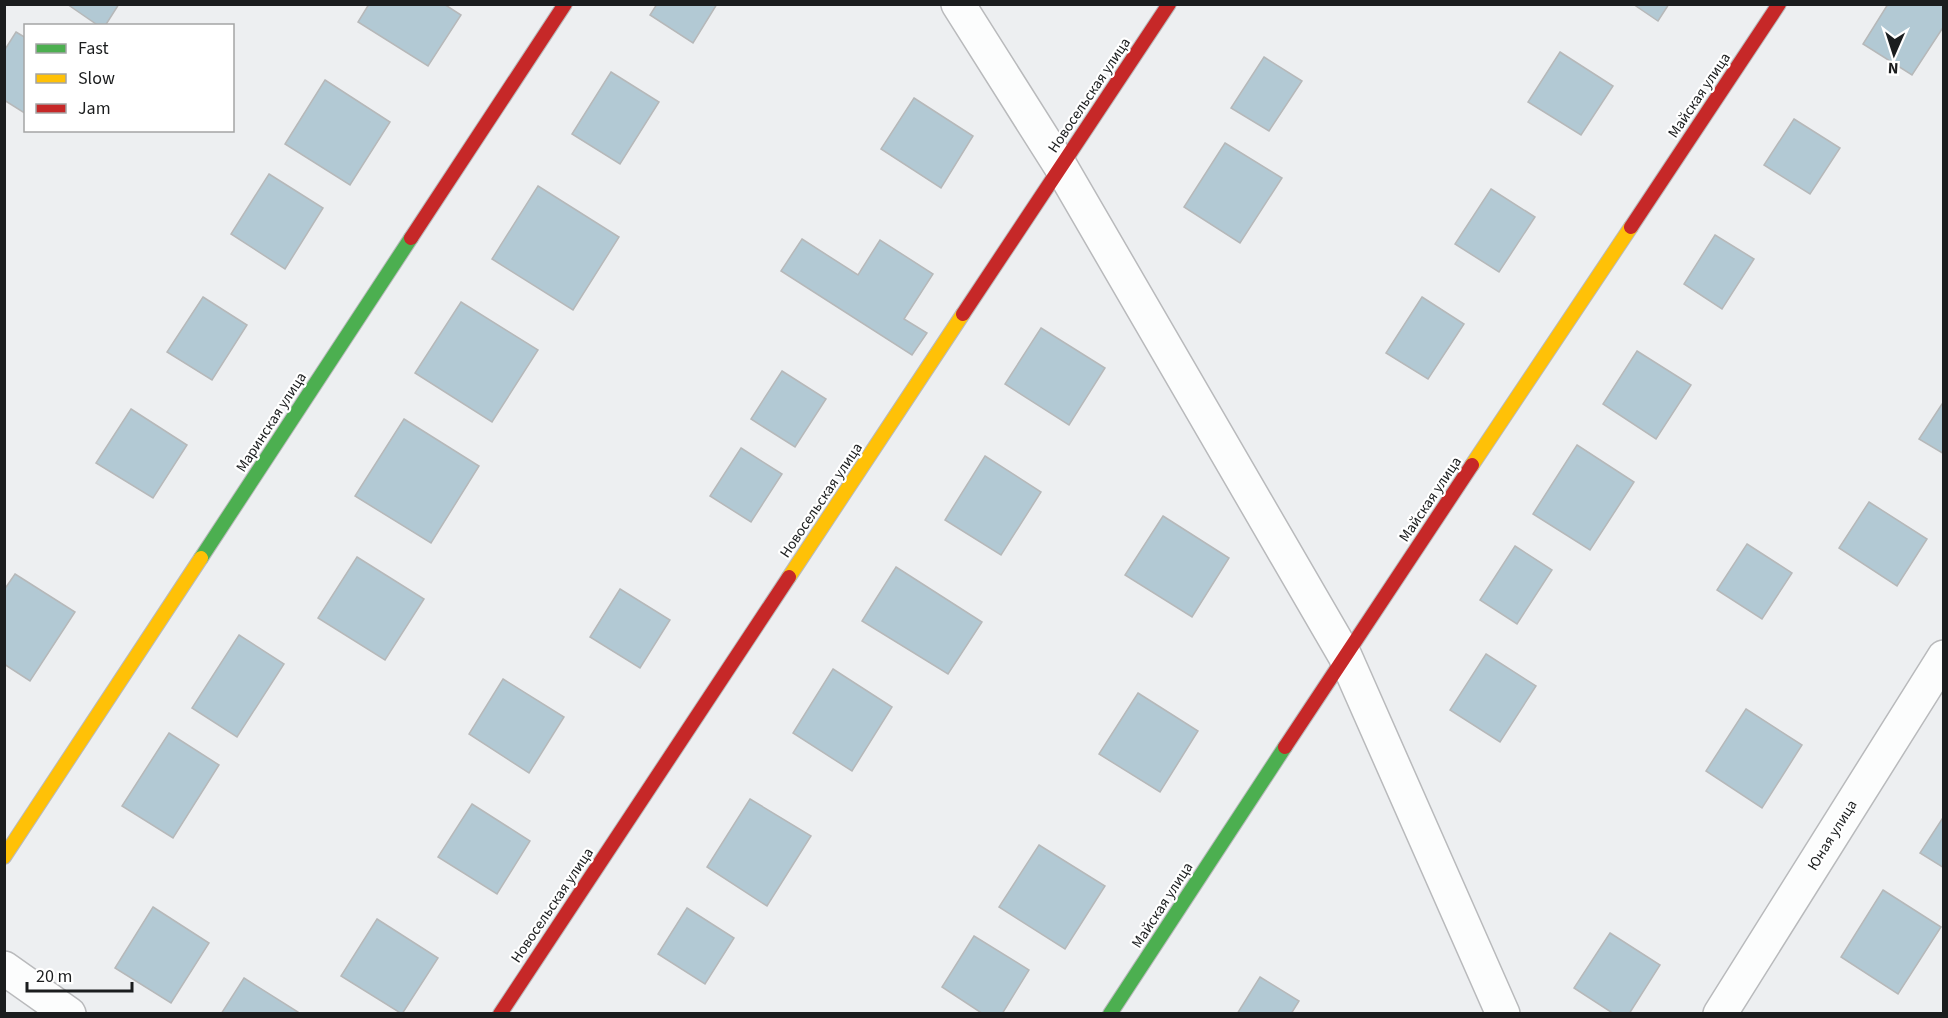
<svg xmlns="http://www.w3.org/2000/svg" width="1948" height="1018" viewBox="0 0 1948 1018" font-family="'Source Sans 3',sans-serif">
  <rect width="100%" height="100%" fill="#edeff1"/>
  <g fill="#b2c9d4" stroke="#b6b8b9" stroke-width="1.5">
    <path d="M67,4H119L105,26H99Z"/>
    <path d="M369,4H444L461,15L428,66L358,22Z"/>
    <path d="M657,4H717L693,43L650,15Z"/>
    <path d="M1633,4H1669L1658,21Z"/>
    <path d="M1888,4L1944,5V26L1912,75L1863,44Z"/>
    <path d="M16,32L26,38V114L4,100V51Z"/>
    <path d="M1560,52L1613,86L1581,135L1528,102Z"/>
    <path d="M1264,57L1302,81L1269,131L1231,108Z"/>
    <path d="M611,72L659,102L620,164L572,134Z"/>
    <path d="M325,80L390,122L350,185L285,144Z"/>
    <path d="M914,98L973,136L941,188L881,149Z"/>
    <path d="M1794,119L1840,148L1810,194L1764,165Z"/>
    <path d="M1225,143L1282,178L1240,243L1184,207Z"/>
    <path d="M269,174L323,208L285,269L231,234Z"/>
    <path d="M538,186L619,237L573,310L492,259Z"/>
    <path d="M1491,189L1535,217L1499,272L1455,244Z"/>
    <path d="M1715,235L1754,259L1722,309L1684,284Z"/>
    <path d="M802,239L858,275L880,240L933,274L904,319L927,333L912,355L781,271Z"/>
    <path d="M203,297L247,325L212,380L167,352Z"/>
    <path d="M1422,297L1464,324L1428,379L1386,353Z"/>
    <path d="M461,302L538,350L492,422L415,373Z"/>
    <path d="M1041,328L1105,368L1069,425L1005,384Z"/>
    <path d="M1637,351L1691,385L1656,439L1603,404Z"/>
    <path d="M782,371L826,399L795,447L751,419Z"/>
    <path d="M1944,401V454L1919,439Z"/>
    <path d="M131,409L187,445L153,498L96,463Z"/>
    <path d="M404,419L479,466L431,543L355,496Z"/>
    <path d="M1577,445L1634,482L1590,550L1533,514Z"/>
    <path d="M741,448L782,474L751,522L710,496Z"/>
    <path d="M985,456L1041,492L1001,555L945,520Z"/>
    <path d="M1869,502L1927,539L1897,586L1839,548Z"/>
    <path d="M1163,516L1229,558L1192,617L1125,575Z"/>
    <path d="M1747,544L1792,573L1762,619L1717,590Z"/>
    <path d="M1515,546L1552,570L1517,624L1480,600Z"/>
    <path d="M357,557L424,599L385,660L318,618Z"/>
    <path d="M896,567L982,622L948,674L862,621Z"/>
    <path d="M15,574L75,612L30,681L4,664V590Z"/>
    <path d="M620,589L670,620L640,668L590,637Z"/>
    <path d="M239,635L284,664L237,737L192,708Z"/>
    <path d="M1486,654L1536,686L1500,742L1450,710Z"/>
    <path d="M833,669L892,707L852,771L793,733Z"/>
    <path d="M503,679L564,717L529,773L469,734Z"/>
    <path d="M1138,693L1198,731L1160,792L1099,754Z"/>
    <path d="M1746,709L1802,745L1762,808L1706,771Z"/>
    <path d="M169,733L219,765L173,838L122,806Z"/>
    <path d="M750,799L811,836L767,906L707,867Z"/>
    <path d="M472,804L530,841L497,894L438,857Z"/>
    <path d="M1944,816V868L1920,853Z"/>
    <path d="M1039,845L1105,886L1065,949L999,907Z"/>
    <path d="M1883,890L1941,927L1898,994L1841,957Z"/>
    <path d="M153,907L209,943L171,1003L115,968Z"/>
    <path d="M687,908L734,938L705,984L658,954Z"/>
    <path d="M377,919L438,958L402,1014L341,976Z"/>
    <path d="M1610,933L1660,965L1629,1014H1614L1574,988Z"/>
    <path d="M974,936L1029,970L1002,1014H983L942,987Z"/>
    <path d="M1260,977L1299,1001L1291,1014H1237Z"/>
    <path d="M244,978L298,1012L297,1014H221Z"/>
  </g>
  <g fill="none" stroke-linecap="round" stroke-linejoin="round">
    <g stroke="#b9babc" stroke-width="36">
      <g id="street">
        <path d="M958,4L1061,167L1345,656L1503,1014"/>
        <path d="M4,968L69,1014"/>
        <path d="M1720,1014L1944,657"/>
      </g>
    </g>
    <g stroke="#b9babc" stroke-width="16">
      <g id="fast">
        <path d="M201,558L411,238"/>
        <path d="M1110,1014L1285,747"/>
      </g>
    </g>
    <g stroke="#b9babc" stroke-width="16">
      <g id="slow">
        <path d="M1472,465L1631,227"/>
        <path d="M789,577L963,314"/>
        <path d="M4,857L201,558"/>
      </g>
    </g>
    <g stroke="#b9babc" stroke-width="16">
      <g id="jam">
        <path d="M1631,227L1779,4"/>
        <path d="M411,238L565,4"/>
        <path d="M963,314L1169,4"/>
        <path d="M1285,747L1472,465"/>
        <path d="M500,1014L789,577"/>
      </g>
    </g>
    <use href="#street" stroke="#fcfdfd" stroke-width="33"/>
    <use href="#fast" stroke="#4caf50" stroke-width="14"/>
    <use href="#slow" stroke="#ffc107" stroke-width="14"/>
    <use href="#jam" stroke="#c62828" stroke-width="14"/>
  </g>
  <g text-anchor="middle" stroke-width="4.5" stroke-linejoin="round" paint-order="stroke">
    <g font-size="15" fill="#1b1d1e" stroke="#fff">
      <text transform="translate(1089 95) rotate(-56)" y="5">Новосельская улица</text>
      <text transform="translate(1699 95) rotate(-56)" y="5">Майская улица</text>
      <text transform="translate(271 422) rotate(-57)" y="5">Маринская улица</text>
      <text transform="translate(1430 499) rotate(-56)" y="5">Майская улица</text>
      <text transform="translate(821 500) rotate(-56)" y="5">Новосельская улица</text>
      <text transform="translate(1832 835) rotate(-58)" y="5">Юная улица</text>
      <text transform="translate(552 905) rotate(-56)" y="5">Новосельская улица</text>
      <text transform="translate(1162 905) rotate(-57)" y="5">Майская улица</text>
    </g>
  </g>
  <rect width="1948" height="1018" fill="none" stroke="#1b1d1e" stroke-width="12"/>
  <rect x="24" y="24" width="210" height="108" fill="#ffffff" stroke="#a4a5a5" stroke-width="1.5"/>
  <rect x="36" y="44" width="30" height="9" fill="#4caf50" stroke="#a4a5a5" stroke-width="1.5"/>
  <text x="78" y="54" font-size="18" fill="#1b1d1e">Fast</text>
  <rect x="36" y="74" width="30" height="9" fill="#ffc107" stroke="#a4a5a5" stroke-width="1.5"/>
  <text x="78" y="84" font-size="18" fill="#1b1d1e">Slow</text>
  <rect x="36" y="104" width="30" height="9" fill="#c62828" stroke="#a4a5a5" stroke-width="1.5"/>
  <text x="78" y="114" font-size="18" fill="#1b1d1e">Jam</text>
  <g transform="translate(1894 54) rotate(183)" stroke="#ffffff" stroke-width="4.5" paint-order="stroke">
  <path d="M0-4.5L10 22L0 15L-10 22Z" fill="#1b1d1e"/>
  <text y="-9" font-size="16" font-weight="bold" text-anchor="middle" fill="#1b1d1e">N</text>
  </g>
  <path d="M27 982v9h105v-9" fill="none" stroke="#1b1d1e" stroke-width="3"/>
  <text x="36" y="982" font-size="18" fill="#1b1d1e" stroke="#ffffff" stroke-width="4.5" paint-order="stroke">20 m</text>
</svg>
